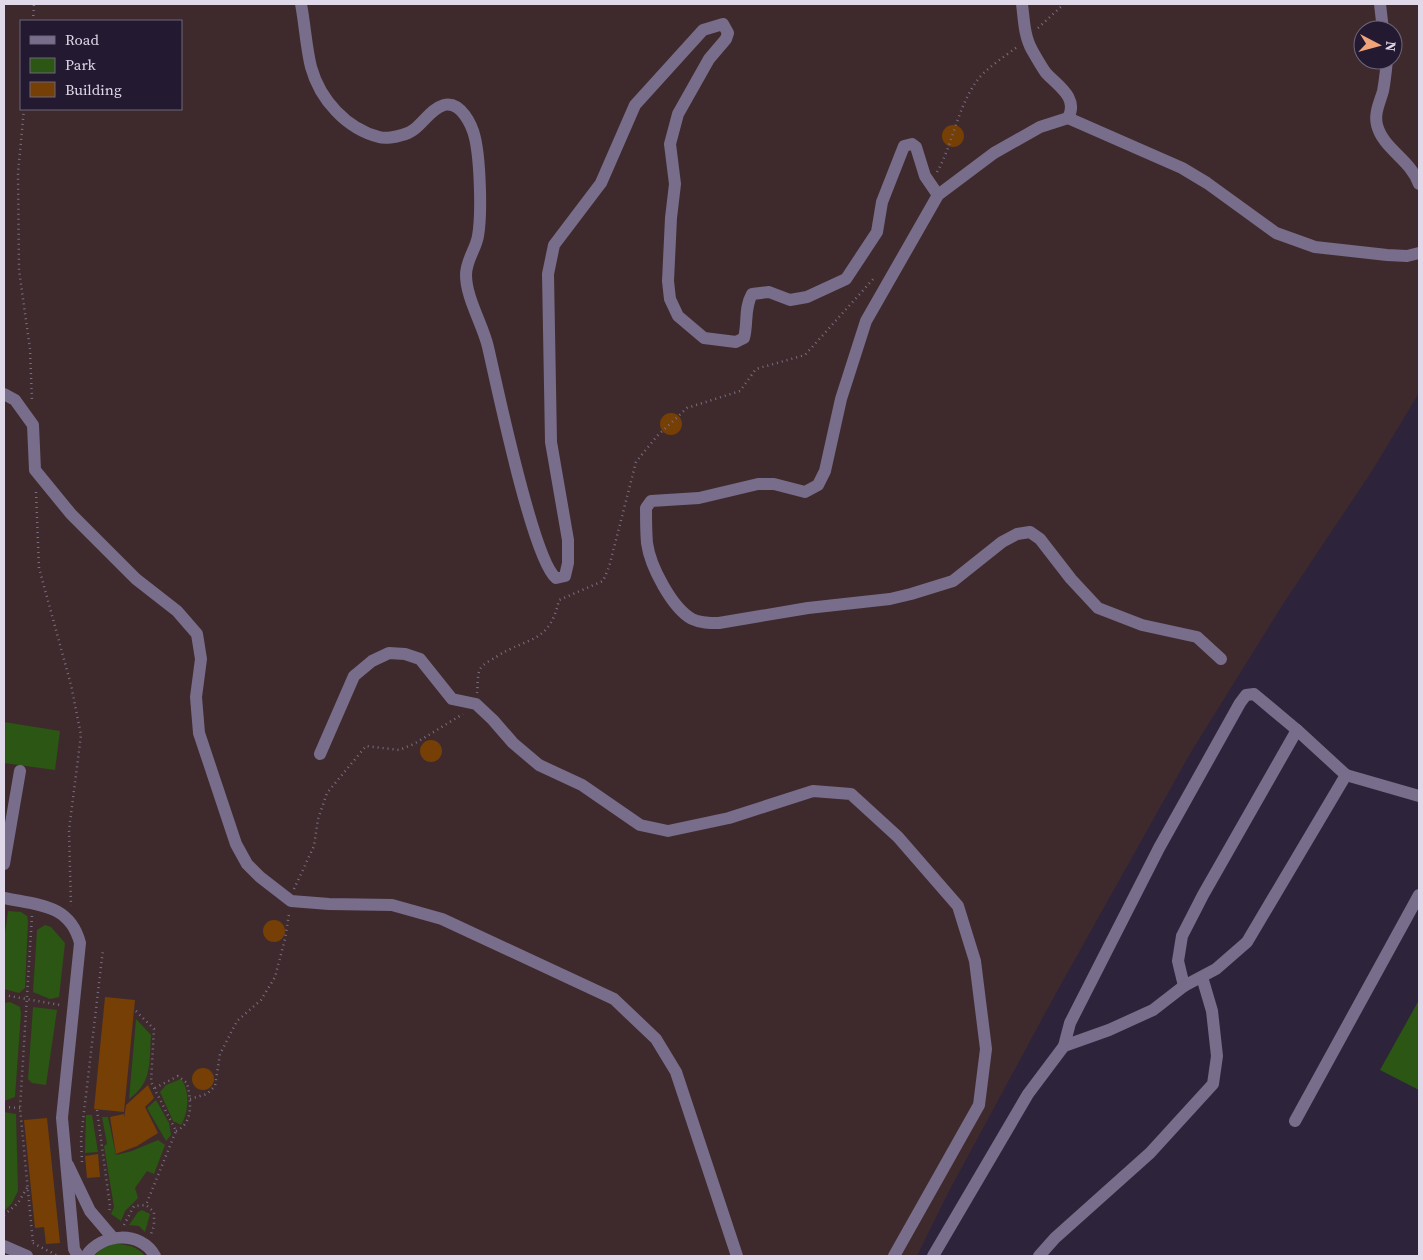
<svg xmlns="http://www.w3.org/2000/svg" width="1423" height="1260" viewBox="0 0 1423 1260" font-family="'Source Serif 4',serif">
  <rect width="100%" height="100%" fill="#2d233b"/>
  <path fill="#3e2a2c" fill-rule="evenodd" d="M4,4H1419V393L1372,471L1283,604L1191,752L1055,995L948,1193L917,1256H4ZM21,21H181V109H21ZM1363,30H1393V60H1363Z"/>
  <g fill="#2b5613">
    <path d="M4,722L60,731L55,770L4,763Z"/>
    <path d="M8,911L21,912L27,916L28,921L25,988L19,993L4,989V940Z"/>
    <path d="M45,925L51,927L65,943L59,997L50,999L33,992L37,930Z"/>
    <path d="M1419,1000V1090L1380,1070Z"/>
    <path d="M10,1002L20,1007L21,1013L15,1097L4,1101V1003Z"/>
    <path d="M33,1007L57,1010L46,1085L32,1083L28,1079Z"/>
    <path d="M136,1019L151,1035C149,1062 153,1082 129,1099Z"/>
    <path d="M181,1079C190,1090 189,1112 181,1125L173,1121L160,1092L166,1085Z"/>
    <path d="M156,1100L169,1123L171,1135L166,1141L147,1108Z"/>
    <path d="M4,1112L16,1114L18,1191L12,1203L4,1211Z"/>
    <path d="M86,1115H92L98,1152L85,1153Z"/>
    <path d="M102,1117H108L116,1155L132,1151L158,1140L165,1145L154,1174L147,1171L135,1188L138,1198L125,1211L121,1221L111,1214L114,1207L104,1146L107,1144Z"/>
    <path d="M142,1210L150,1214L145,1232L139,1226L129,1225L138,1212Z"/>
    <path d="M114,1244C126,1244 137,1246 145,1256H94L103,1248Z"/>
  </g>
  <g fill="#753f05">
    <circle cx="953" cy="136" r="11"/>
    <circle cx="671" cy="424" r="11"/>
    <circle cx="431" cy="751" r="11"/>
    <circle cx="274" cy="931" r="11"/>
    <path d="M105,997L135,1000L124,1112L94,1109Z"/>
    <circle cx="203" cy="1079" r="11"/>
    <path d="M148,1085L154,1098L145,1107L158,1133L137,1146L116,1154L110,1117L124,1114V1118L126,1105Z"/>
    <path d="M47,1118L60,1243L46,1244L44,1227L35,1228L24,1120Z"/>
    <path d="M98,1154L100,1177L87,1178L85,1156Z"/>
  </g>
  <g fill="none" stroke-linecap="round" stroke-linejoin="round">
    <g stroke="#786f84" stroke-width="2.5" stroke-dasharray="1 4" stroke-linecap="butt">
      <path d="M33,21L34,4"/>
      <path d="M1038,28L1064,4"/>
      <path d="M24,109L18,173L19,270L30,349L32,401"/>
      <path d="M937,172C953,144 957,109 976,82C985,69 1004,57 1017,47"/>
      <path d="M36,492L39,568L71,685L81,735L69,830L71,906"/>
      <path d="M477,693C478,686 477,675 480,669C483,664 491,660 496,657C528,636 549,645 559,600L603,581L609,567L636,462L657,436L687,408L740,391L756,369L805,355L875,277"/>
      <path d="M294,889L314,846L318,819L327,793L366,746L399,750L414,744L463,714"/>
      <path d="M32,916L20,1108L33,1243"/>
      <path d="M4,995L60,1005"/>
      <path d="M136,1011L154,1029L151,1082L176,1131L146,1205"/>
      <path d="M155,1088L178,1076L187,1083C191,1100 194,1123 176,1131"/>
      <path d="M190,1099L207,1094L215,1086L220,1054L237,1021L261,1000L275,977L285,939L289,914"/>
      <path d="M4,1107L20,1108"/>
      <path d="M97,1110L110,1206L109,1212"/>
      <path d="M82,1162L81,1138L103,949"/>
      <path d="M4,1215L18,1203L27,1188"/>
      <path d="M124,1225L134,1206L146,1205L154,1212V1226L151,1234"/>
      <path d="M33,1243L58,1256"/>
    </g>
    <path stroke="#786d8a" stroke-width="12" d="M4,864L20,771"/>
    <g stroke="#786d8a" stroke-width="12">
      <path d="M301,4C305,25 306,47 311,67C320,100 347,129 379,137C385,139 396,137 402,135C420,132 427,110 444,105C461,101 472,125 475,138C480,160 482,213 478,236C476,249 466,260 466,275C466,298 483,325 488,347C497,386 533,560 556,578L565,576L568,563V540L551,442L548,274L554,245L601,183L635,105L703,30L723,24L728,33L726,39L709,59L678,114L670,144L675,184L671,218L668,281L670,299L678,316L704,338L736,342L744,338C748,323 744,308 752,294L769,292L790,300L807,297L846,279L877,232L882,202L904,146L912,144L916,147L925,176L938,195"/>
      <path d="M1022,4C1024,19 1024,36 1032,50C1036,57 1041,66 1046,73C1058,86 1079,98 1068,118L1040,127L994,153L938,195L866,321L841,399L825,471L818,485L805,492L774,484H758L699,498L651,501L646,508C646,520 646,532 647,543C650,566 672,608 692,619C700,623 710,623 719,623L808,608L890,599L911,594L953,581L1002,542L1017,534L1030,532L1040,539L1071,579L1098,608L1142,625L1197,637L1221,659"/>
      <path d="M1380,4L1383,30"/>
      <path d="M1387,60C1386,70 1385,81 1383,91C1380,102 1374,113 1377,125C1383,149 1411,160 1419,184"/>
      <path d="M1068,118L1182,168L1207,183L1276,233L1315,247L1387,255L1407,256L1419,253"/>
      <path d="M4,394L15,400L33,425L35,470L71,514L136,579L177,611L197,634L201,659L196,697L199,733L236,844L247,864L260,877L291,901L329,904L392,905L442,919L614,999L656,1039L676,1072L737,1256"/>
      <path d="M320,754L354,676L372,661L389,653L405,654L420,659L452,699L476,704L493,720L513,743L539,765L582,785L640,825L668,831L729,818L813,791L851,794L898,837L958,906L975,961L986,1049L979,1105L894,1256"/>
      <path d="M4,898C38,905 70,904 80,943L62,1118L74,1249L78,1256"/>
      <path d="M1184,986L1178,961L1182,936L1203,895L1297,730"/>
      <path d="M1064,1046L1070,1023L1159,848L1240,703L1246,695L1254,694L1297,730L1346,775L1419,796"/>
      <path d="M1295,1121L1419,895"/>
      <path d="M68,1165L90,1211L113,1238"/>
      <path d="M4,1246L27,1256"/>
      <path d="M86,1256C101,1233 141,1230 155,1256"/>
      <path d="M933,1256L1028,1094L1064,1046L1109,1030L1153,1010L1184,986L1216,969L1247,942L1346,775"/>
      <path d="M1039,1256L1055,1238L1150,1153L1213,1084L1217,1056L1212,1011L1202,977"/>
    </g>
  </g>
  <rect width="1423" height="1260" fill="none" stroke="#dfd9e9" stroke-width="10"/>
  <rect x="20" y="20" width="162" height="90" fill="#231931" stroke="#6e667b"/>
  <rect x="30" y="36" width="25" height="8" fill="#786d8a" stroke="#6e667b"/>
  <text x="65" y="45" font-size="15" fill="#dfd9e9">Road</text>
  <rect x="30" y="58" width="25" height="15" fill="#2b5613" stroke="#6e667b"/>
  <text x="65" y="70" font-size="15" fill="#dfd9e9">Park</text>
  <rect x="30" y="82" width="25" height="15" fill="#753f05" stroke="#6e667b"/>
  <text x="65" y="95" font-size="15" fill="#dfd9e9">Building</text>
  <g transform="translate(1378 45) rotate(96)"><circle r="24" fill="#231931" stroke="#6e667b"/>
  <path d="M0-4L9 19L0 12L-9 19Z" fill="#f0a27a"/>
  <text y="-8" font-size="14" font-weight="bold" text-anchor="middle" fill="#dfd9e9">N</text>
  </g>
</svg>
